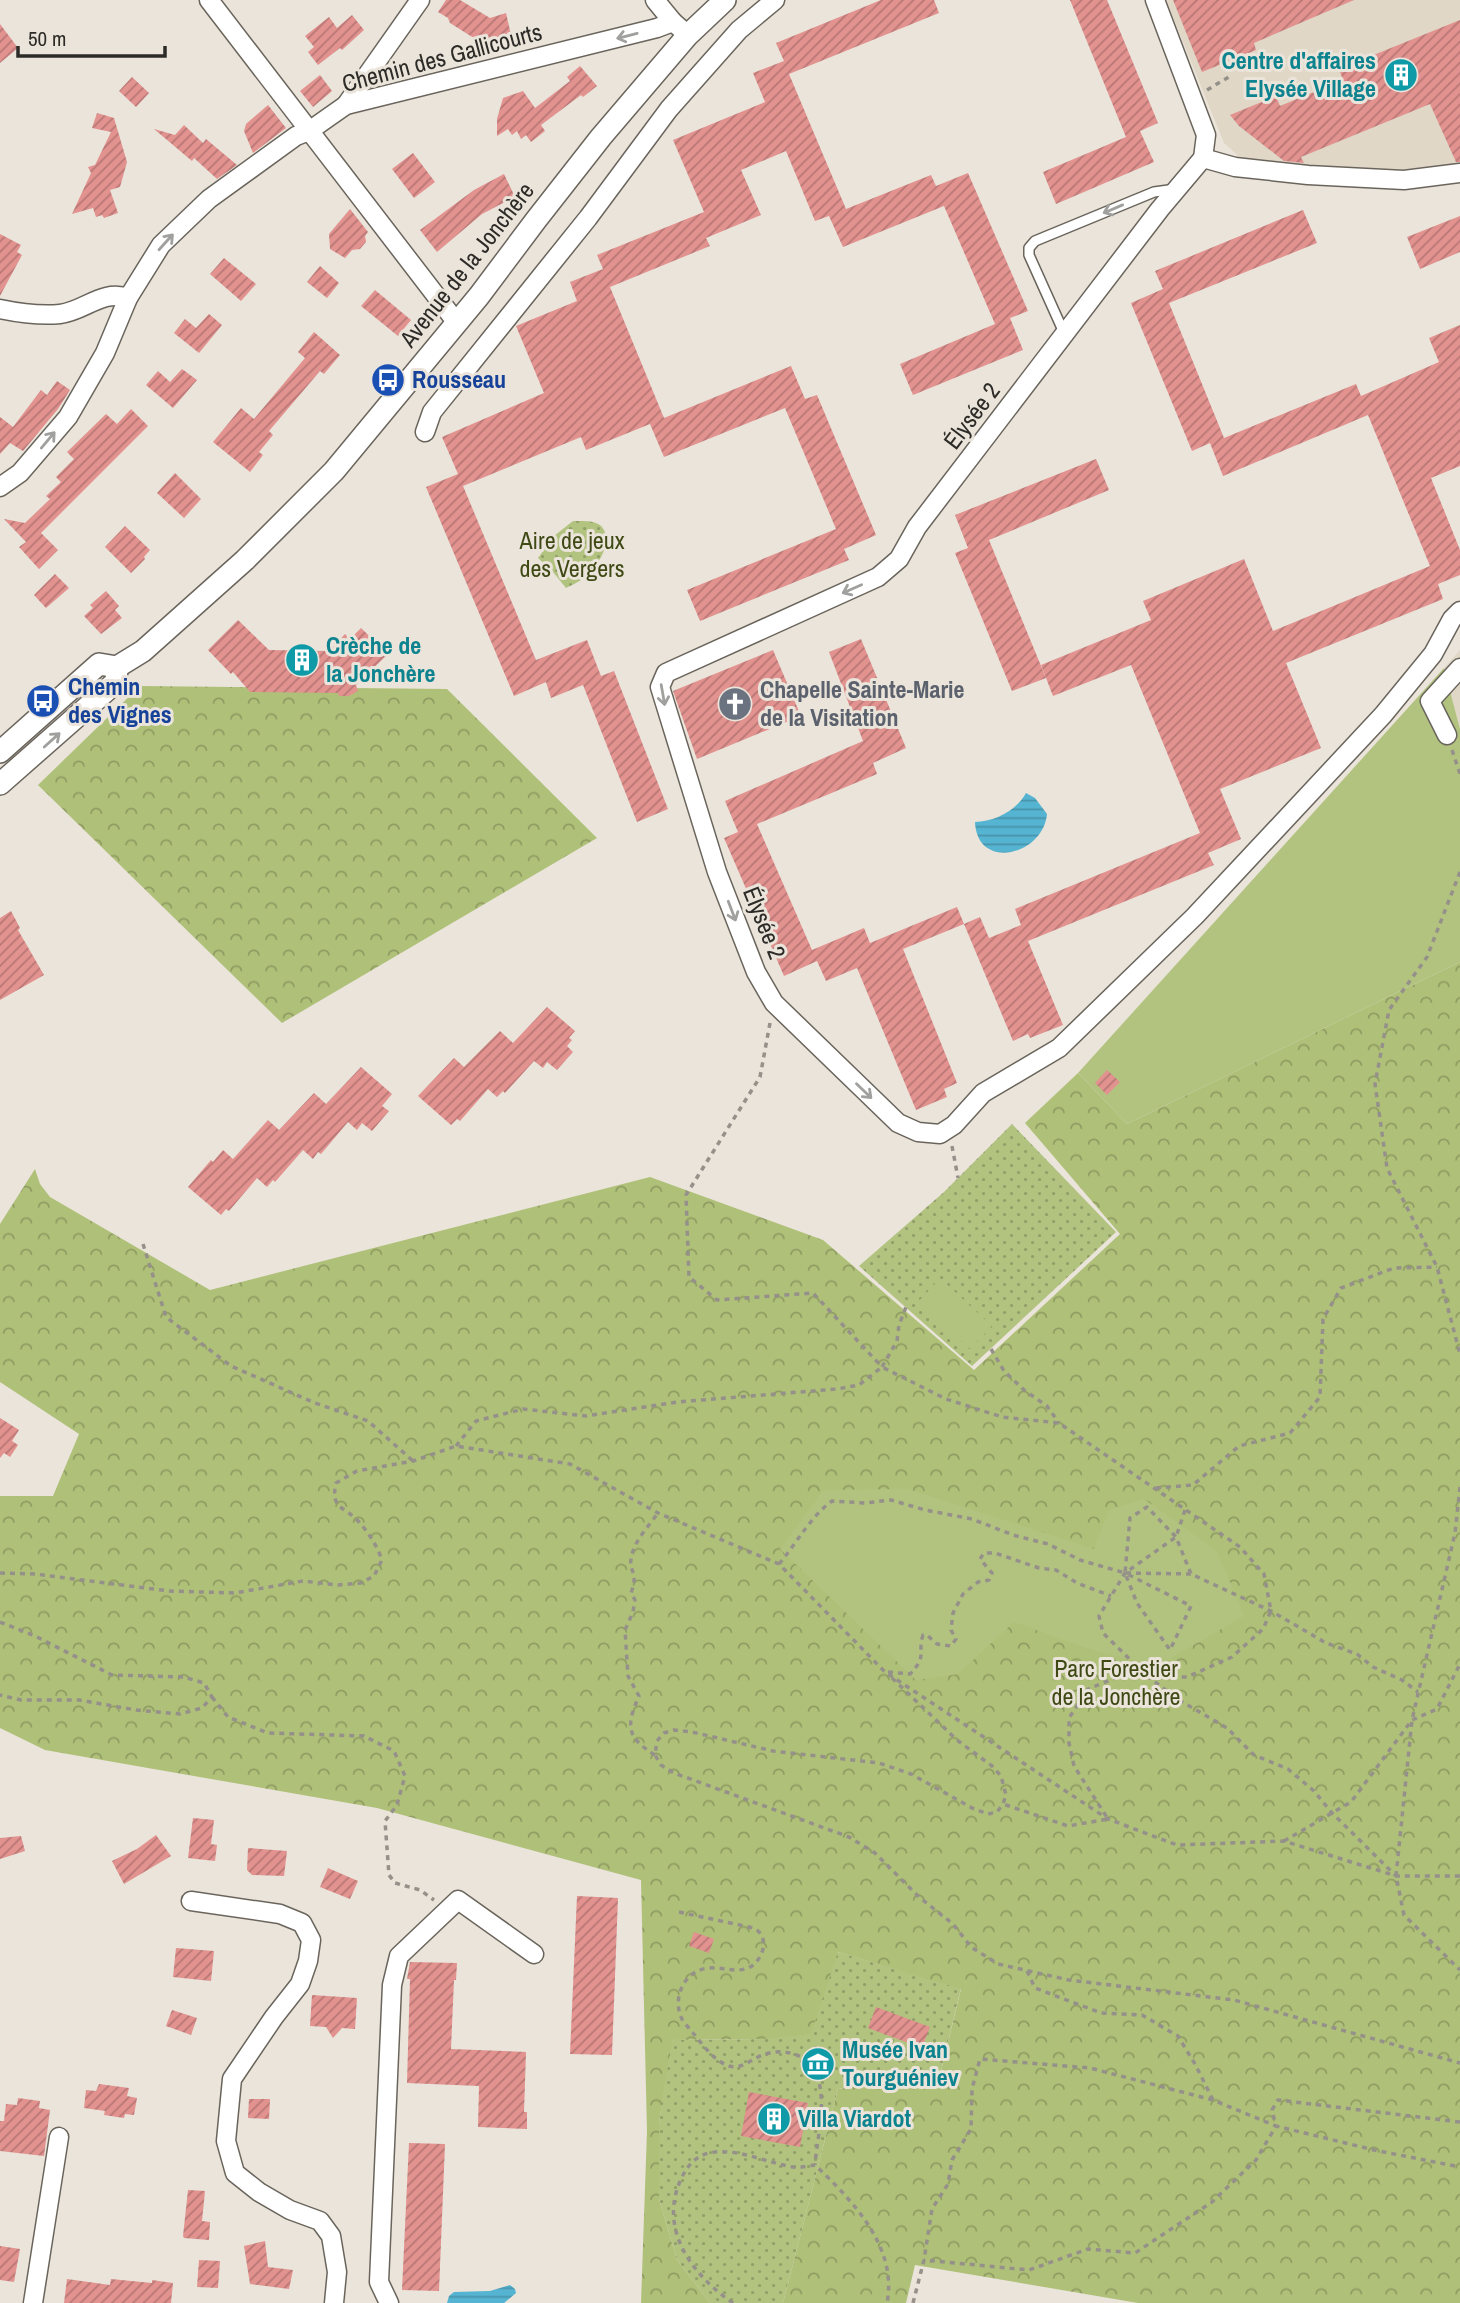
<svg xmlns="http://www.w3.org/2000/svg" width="1460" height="2303" viewBox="0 0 1460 2303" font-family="'Archivo Narrow',sans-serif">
  <defs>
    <pattern id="grass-dots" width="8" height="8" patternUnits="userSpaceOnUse" patternTransform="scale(1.75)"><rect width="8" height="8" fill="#b2c380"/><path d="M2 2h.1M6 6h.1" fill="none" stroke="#919f69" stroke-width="1.8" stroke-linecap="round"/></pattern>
    <pattern id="forest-crowns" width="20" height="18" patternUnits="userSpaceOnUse" patternTransform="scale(1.75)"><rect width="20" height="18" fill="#afc078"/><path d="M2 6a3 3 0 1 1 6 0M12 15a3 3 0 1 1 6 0" fill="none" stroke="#8f9c62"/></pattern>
    <pattern id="water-rules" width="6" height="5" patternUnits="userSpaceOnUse" patternTransform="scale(1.75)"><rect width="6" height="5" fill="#55b4d1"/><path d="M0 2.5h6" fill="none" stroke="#4793aa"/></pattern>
    <pattern id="building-hatch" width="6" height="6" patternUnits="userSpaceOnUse" patternTransform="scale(1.75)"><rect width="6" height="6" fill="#e2928f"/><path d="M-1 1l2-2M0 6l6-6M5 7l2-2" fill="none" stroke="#b87775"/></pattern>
  </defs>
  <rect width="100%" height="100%" fill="#eae4da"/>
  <g fill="#e0d7c7">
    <path d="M1166,0H1460V169L1399,176L1244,161L1224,143Z"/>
    <path d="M1460,650V729L1444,668Z"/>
  </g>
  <g fill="url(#grass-dots)">
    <path d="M573,521C582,521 593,520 600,525C616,539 597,568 585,577C579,582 572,585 566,588L553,572L538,558L554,536Z"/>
    <path d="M1012,1124L1116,1232L972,1366L859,1266L944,1192Z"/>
    <path d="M838,1952L961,1988L940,2075L838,2089L783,2303H710L677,2260L659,2199V2123L671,2040L762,2039Z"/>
  </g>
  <g fill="url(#forest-crowns)">
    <path d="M140,686L447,689L597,838L282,1023L38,785Z"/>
    <path d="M1460,962V2303H1138L915,2265L906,2303H783L838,2089L940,2075L961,1989L838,1952L811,2034L762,2039L672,2040L659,2123V2199L677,2260L710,2303H641L647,2131L641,1880L377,1808L45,1750L0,1728V1496H53L79,1434L0,1382V1224L35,1169L40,1184L50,1197L210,1290L650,1177L823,1240L974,1370L1120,1234L1025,1123L1078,1073L1127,1124Z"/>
  </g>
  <g fill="#b2c380">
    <path d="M1444,668L1460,729V962L1127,1124L1078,1073Z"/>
    <path d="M940,1278L992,1326L970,1349L918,1302Z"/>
    <path d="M908,1489L1094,1549L1109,1510L1144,1499L1217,1551L1244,1616L1157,1666L1089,1649L1014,1622L958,1674L916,1680L780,1549L824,1490Z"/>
  </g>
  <g fill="url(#water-rules)">
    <path d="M1026,793L1035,798L1047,814C1043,856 977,871 975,822C995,821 1016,811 1026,793Z"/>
    <path d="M510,2285L515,2289L516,2293L504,2303H447L449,2296L454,2292L490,2291Z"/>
  </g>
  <g fill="url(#building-hatch)">
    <path d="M446,0H460L490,18L506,13L511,35L487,41L479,37L477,40L450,23L448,18L438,12Z"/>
    <path d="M881,0H934L939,13L789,74L846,209L931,175L936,186L968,173L1028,311L1010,318L1023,350L913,395L900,364L995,324L944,206L843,247L829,216L815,221L786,151L741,170L761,215L706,238L710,246L610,287L664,418L791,366L805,399L817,395L876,535L844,549L849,560L700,621L687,590L836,529L785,408L664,457L650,424L586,450L581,437L463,486L536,660L587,640L601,676L614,671L668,809L637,822L583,685L551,698L546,682L514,696L426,487L458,474L442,437L544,393L516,326L577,301L570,282L603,269L597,255L704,212L673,140L765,102L753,73L784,61L776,43Z"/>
    <path d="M1070,0H1107L1158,123L1140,131L1154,162L1056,204L1043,172L1126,137Z"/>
    <path d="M1173,0H1354L1254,43L1256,50L1202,72Z"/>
    <path d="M352,15L364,30L342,50L340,48L318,65L308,52L314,47L305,36L329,17L337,28Z"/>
    <path d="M1460,20V162H1456L1430,104L1301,157L1304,163L1284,161L1239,126L1230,115L1276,96L1280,106L1343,80L1339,69Z"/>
    <path d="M0,24L18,48L0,63Z"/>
    <path d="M580,66L597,86L583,97L581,95L541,125L545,131L531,142L526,135L521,139L517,131L512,135L508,129L497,136V119L503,98L523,91L535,108L570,81L567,77Z"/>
    <path d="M320,75L332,91L313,107L300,91Z"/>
    <path d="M132,77L149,93L136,107L119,91Z"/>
    <path d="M268,105L286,128L253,153L244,131L246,124Z"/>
    <path d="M97,113L114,118L127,162L120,187L110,190L118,213L104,218L102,215L96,217L93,208L72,214L91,173L88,167L95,165L111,132L92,128Z"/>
    <path d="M184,125L203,143L206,139L237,165L217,179L194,158L192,161L154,129L175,135Z"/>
    <path d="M413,153L435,182L414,198L392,169Z"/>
    <path d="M504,174L515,197L482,214L437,252L420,230L474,190Z"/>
    <path d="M350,209L368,232L365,236L366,242L360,249L352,250L345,258L330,249L329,234Z"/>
    <path d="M1303,210L1317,243L1169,303L1224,438L1356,384L1361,396L1439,362L1429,338L1460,325V466L1431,478L1460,550V575L1438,584L1443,599L1286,663L1321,748L1220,789L1241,839L1208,853L1214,865L1028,941L1063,1025L1030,1038L1028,1034L1013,1041L964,924L980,917L989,938L1021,925L1015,909L1200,833L1131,665L1053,696L1041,665L1151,620L1143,601L1244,559L1273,631L1430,566L1368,415L1223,476L1210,443L1192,451L1131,303L1163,289L1155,271Z"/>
    <path d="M1460,216V252L1420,269L1407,237Z"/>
    <path d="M0,234L21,245L17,252L22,255L0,296Z"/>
    <path d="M224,258L256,284L241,301L210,274Z"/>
    <path d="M320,266L339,283L327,298L307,282Z"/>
    <path d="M375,290L411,320L398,336L361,306Z"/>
    <path d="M209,314L222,325L199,353L174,333L185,319L196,328Z"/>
    <path d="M314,332L340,355L324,374L320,371L269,431L273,435L259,452L263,455L250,472L213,442L241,408L254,419L305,358L298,352Z"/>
    <path d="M182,369L197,380L173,408L146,385L158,371L170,382Z"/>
    <path d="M57,381L70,390L58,409L23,451L10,443L0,454V417L13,427L41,390L47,395Z"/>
    <path d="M131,409L148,426L41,533L58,550L39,569L19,547L26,542L4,519L25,523L50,499L46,496L61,482L56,477L74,459L67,452L106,414L117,424Z"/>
    <path d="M1096,459L1109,490L989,540L1046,678L1012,691L955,553L968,548L955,515Z"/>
    <path d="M175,473L201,499L184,518L157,493Z"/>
    <path d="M125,526L150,550L144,557L145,559L131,573L105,547Z"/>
    <path d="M55,574L69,588L46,608L34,595Z"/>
    <path d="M106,591L119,606L115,610L122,618L101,634L84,616L93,608L90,605Z"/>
    <path d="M238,620L269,650L329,651L345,634L350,639L361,628L388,654L356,685L358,691L349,696H339L338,693L250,692L233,672L231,674L208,650Z"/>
    <path d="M861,639L906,748L873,763L877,774L757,824L812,950L864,928L870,943L957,907L964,924L903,949L957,1083L944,1089L947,1097L916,1110L857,968L826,981L817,961L784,976L724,838L738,832L725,801L863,741L829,652Z"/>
    <path d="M773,650L801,716L697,759L673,691Z"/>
    <path d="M11,911L20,928L18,930L44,975L0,1000V918Z"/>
    <path d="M547,1007L575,1031L569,1038L572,1040L567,1046L573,1052L557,1070L547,1062L543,1068L534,1061L505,1093L503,1091L497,1097L488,1089L460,1121L457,1119L451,1125L418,1096L454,1058L464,1067L500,1031L513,1043Z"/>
    <path d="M361,1067L392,1094L382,1106L389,1111L372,1131L362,1123L357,1130L348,1122L321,1154L318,1152L313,1159L303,1150L275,1182L273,1180L267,1187L257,1178L229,1211L226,1209L221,1215L188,1187L211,1160L213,1162L223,1150L233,1159L268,1120L279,1130L314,1093L326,1104Z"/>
    <path d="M1107,1070L1120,1082L1107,1095L1095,1083Z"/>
    <path d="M0,1418L19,1430L12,1441L18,1445L10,1457L4,1453L0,1458Z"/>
    <path d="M193,1818L214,1820L211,1844L217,1845L215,1861L188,1858Z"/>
    <path d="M156,1835L171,1856L124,1884L112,1861L137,1849Z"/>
    <path d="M21,1836L25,1851L0,1859V1838Z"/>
    <path d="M248,1848L287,1851L284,1876L252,1875L247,1870Z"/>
    <path d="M328,1868L358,1881L350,1899L320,1887Z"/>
    <path d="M577,1896L618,1898L612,2055L570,2054Z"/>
    <path d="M694,1932L714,1939L709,1953L689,1946Z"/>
    <path d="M176,1948L214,1951L211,1981L173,1977Z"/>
    <path d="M410,1962L457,1963L456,1980H454L451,2049L526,2052L524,2112H527V2129L478,2127L479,2086L407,2083L410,1979H407Z"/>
    <path d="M312,1995L357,1998L355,2029L342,2028L333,2038L326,2027L310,2026Z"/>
    <path d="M876,2007L930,2027L922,2048L868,2028Z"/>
    <path d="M172,2010L197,2018L191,2035L166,2026Z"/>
    <path d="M99,2084L129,2088L127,2096L137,2098L134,2115L125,2114L124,2118L104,2115L105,2111L84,2108L86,2090L96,2091Z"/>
    <path d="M749,2092L808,2103L800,2147L741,2136Z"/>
    <path d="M18,2098L40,2101L39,2108L50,2110L44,2156L0,2151V2121H4L6,2104L17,2105Z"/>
    <path d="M249,2099H270L269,2119L248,2118Z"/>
    <path d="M409,2143L445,2144L439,2291L402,2290Z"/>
    <path d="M188,2190L205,2191L202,2221L210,2222L209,2240L184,2238L183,2236Z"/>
    <path d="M265,2241L268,2267L293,2270L289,2289L250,2284L244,2246Z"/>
    <path d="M0,2246L20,2249L14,2282L0,2280Z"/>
    <path d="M199,2260L220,2261L218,2288L197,2287Z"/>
    <path d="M67,2279L110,2285L111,2279L152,2283V2280L173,2283L171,2303H64Z"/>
  </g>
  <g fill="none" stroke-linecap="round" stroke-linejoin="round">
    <g stroke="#6a655c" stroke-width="12">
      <path id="service" d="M1065,335L1029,255V248L1035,241L1154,192L1176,189"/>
    </g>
    <g stroke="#6a655c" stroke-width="21">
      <g id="minor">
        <path d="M209,0L457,323"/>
        <path d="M655,0L673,22"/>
        <path d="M1155,0L1206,135L1203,158L1160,209L917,527L899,559L878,577L666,673L660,687L717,872L756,972L774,1003L898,1123L918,1132L940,1134L954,1125L983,1093L1059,1048L1195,916L1383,715L1433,654L1452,619L1460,611"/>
        <path d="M346,105L420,0"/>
        <path d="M1203,158L1235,167L1308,175L1404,180L1460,173"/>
        <path d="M0,309C19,313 40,316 60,314C85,311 102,289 128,298"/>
        <path d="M425,432L432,412L588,218L669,109L739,30L775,0"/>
        <path d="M0,487L20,473L68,417L105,353L128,298L161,245L209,199L296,136L309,131L346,105L657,28L673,22L688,35"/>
        <path d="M1447,735L1430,701L1460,668"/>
        <path d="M191,1901L280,1914L302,1923L311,1940L308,1961L300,1984L274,2017L232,2079L226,2141L235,2173L259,2192L290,2210L320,2221L331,2236L337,2272L334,2303"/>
        <path d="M33,2303L59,2137"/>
        <path d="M389,2303L379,2282L392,1985L399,1956L458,1900L534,1954"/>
      </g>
    </g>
    <g stroke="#6a655c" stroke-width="24">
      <g id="tertiary">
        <path d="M0,752L99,664L117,667L143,651L245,560L334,471L479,296L536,220L601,137L688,35L725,0"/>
        <path d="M0,784L116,682L117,667"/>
      </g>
    </g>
    <g stroke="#95918a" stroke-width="3.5" stroke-dasharray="5 5" stroke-linecap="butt">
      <path d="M1207,90L1232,75"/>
      <path d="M1452,750L1460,774"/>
      <path d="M1460,872L1427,957L1389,1010L1375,1084L1387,1168L1437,1267L1460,1354"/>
      <path d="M770,1023L760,1077L686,1195L689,1277L717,1300L813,1293L882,1367L897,1341L899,1325L906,1307"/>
      <path d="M952,1146L958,1178"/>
      <path d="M143,1244L166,1317L231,1366L315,1403L368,1421L413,1461"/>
      <path d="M991,1349L1004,1371L1024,1390L1047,1406L1059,1423"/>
      <path d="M456,1446L476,1421L523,1409L586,1416L677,1402L837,1389L859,1385L882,1367L946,1399L1002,1417L1059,1423L1240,1547L1264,1574L1271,1611L1263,1629L1232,1657L1187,1677H1162L1128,1673L1088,1689L1069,1718V1743L1074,1766L1108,1819L1068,1826L1003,1804"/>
      <path d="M1460,1487L1455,1533L1412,1720L1396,1876L1404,1915L1460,1970"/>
      <path d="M1156,1488L1193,1485L1239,1446L1290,1433L1320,1397L1323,1319L1341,1288L1394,1268L1437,1267"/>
      <path d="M1185,1510L1176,1537L1125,1573L1099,1616L1103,1633L1147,1676L1179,1700L1227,1728L1254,1755L1288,1769L1314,1791L1332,1813L1395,1875"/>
      <path d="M779,1564C797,1543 810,1517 832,1501L865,1503L891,1500L925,1510L972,1519L1013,1535L1048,1544L1080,1560L1125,1573"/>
      <path d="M0,1573L35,1574L169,1591L235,1593L303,1581L338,1585L361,1583L374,1576L382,1560C377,1546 369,1533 359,1522C345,1506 330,1510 336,1483L357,1471L413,1461L456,1446L570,1464L658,1513L779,1564L885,1672L1108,1819L1177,1845L1284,1841L1396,1876H1460"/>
      <path d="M1191,1574L1125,1573L1191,1606L1170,1650L1137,1603L1125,1573L1130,1518L1147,1507L1176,1537L1191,1574L1271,1611L1326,1643L1357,1654L1373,1667L1402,1680L1418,1692"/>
      <path d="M0,1622L35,1636L112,1675L184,1677L204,1683L212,1697L202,1708L180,1714L136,1710L79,1700H21L0,1695"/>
      <path d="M888,1672L910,1674C928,1655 917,1654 923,1635L928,1636L937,1644L951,1646L956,1639L951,1630L953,1613L963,1594L978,1582L989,1580L992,1573L980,1559L984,1553H995L1039,1568L1056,1570L1077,1583L1111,1596"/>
      <path d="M892,1678L957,1740L992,1766L1001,1776L1006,1795L1003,1804L997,1812L988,1814L974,1809L911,1774L879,1763L773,1751L692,1732L674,1730L664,1733L657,1741L655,1755L661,1765L674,1773L849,1837L875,1853L919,1897L953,1924L971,1947L998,1964L1069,1980L1234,2000L1460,2063"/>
      <path d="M212,1697L228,1717L268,1733L364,1736L394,1751L405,1776L397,1805L385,1821L389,1875L395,1883L420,1890L434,1900"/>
      <path d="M655,1755C626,1737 626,1726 639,1696L628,1676L625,1630L633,1612L635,1600L631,1593C639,1571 629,1573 631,1559C633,1542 649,1526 658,1513"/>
      <path d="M1284,1841L1351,1802L1412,1720L1437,1709L1460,1664"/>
      <path d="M679,1912L749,1927C752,1928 756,1928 758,1931C771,1943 759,1966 745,1969C733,1972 721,1967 708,1968C683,1971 671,2000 683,2021C686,2025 690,2029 693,2033C703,2045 714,2061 729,2066C742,2070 751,2059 763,2055C773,2051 784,2051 794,2054C837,2069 817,2132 815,2165"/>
      <path d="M1027,1971L1035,1988L1101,2013L1142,2015L1178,2036L1195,2064L1213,2100"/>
      <path d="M1460,2122L1278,2100L1272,2110L1276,2126L1374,2150L1460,2167"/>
      <path d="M733,2303C691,2274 657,2228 682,2177C688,2165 696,2156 709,2153C736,2147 767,2163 793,2167C800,2168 808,2166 815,2165C852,2200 898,2247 887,2303"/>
      <path d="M913,2303L924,2260L932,2209L948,2184L952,2160L971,2129L972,2089L980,2059L1090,2068L1213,2100L1276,2126L1256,2160L1212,2202L1135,2253L1088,2249L1029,2270L924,2260"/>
    </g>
    <use href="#service" stroke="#fff" stroke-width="9"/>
    <use href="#minor" stroke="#fff" stroke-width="18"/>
    <use href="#tertiary" stroke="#fff" stroke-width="21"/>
  </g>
  <defs><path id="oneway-shaft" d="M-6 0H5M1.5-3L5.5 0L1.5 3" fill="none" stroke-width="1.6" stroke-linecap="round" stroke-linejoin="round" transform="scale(1.75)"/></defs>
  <g stroke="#a0a09e">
    <use href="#oneway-shaft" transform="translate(627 36) rotate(166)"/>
    <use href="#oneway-shaft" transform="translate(1113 209) rotate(157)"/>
    <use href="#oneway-shaft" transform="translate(166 242) rotate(-48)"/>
    <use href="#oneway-shaft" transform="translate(48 440) rotate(-50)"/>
    <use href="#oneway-shaft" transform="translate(852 589) rotate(156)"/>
    <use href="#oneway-shaft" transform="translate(663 695) rotate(80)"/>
    <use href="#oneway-shaft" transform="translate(52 740) rotate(-42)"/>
    <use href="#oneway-shaft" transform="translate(732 911) rotate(69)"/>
    <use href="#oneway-shaft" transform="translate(864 1091) rotate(44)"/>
  </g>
  <defs>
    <g id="building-disc" transform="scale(1.75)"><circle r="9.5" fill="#0f9aa8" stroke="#eae4da"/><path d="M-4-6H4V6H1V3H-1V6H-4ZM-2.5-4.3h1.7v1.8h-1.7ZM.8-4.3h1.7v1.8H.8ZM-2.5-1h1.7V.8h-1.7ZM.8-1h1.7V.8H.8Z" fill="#fff"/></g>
    <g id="bus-disc" transform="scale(1.75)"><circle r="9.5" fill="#1a4fb4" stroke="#eae4da"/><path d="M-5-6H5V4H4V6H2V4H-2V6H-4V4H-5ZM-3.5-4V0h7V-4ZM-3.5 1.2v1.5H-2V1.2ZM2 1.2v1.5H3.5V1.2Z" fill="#fff"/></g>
    <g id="church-disc" transform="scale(1.75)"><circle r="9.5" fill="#6b7280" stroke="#eae4da"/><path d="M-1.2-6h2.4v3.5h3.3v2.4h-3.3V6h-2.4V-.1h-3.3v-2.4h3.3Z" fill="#fff"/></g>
    <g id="museum-disc" transform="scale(1.75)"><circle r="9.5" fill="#0f9aa8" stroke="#eae4da"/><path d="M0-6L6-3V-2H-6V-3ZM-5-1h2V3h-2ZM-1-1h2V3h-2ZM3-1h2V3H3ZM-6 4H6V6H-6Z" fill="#fff"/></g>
  </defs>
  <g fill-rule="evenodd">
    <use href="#building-disc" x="1401" y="75"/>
    <use href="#bus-disc" x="388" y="380"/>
    <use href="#building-disc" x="302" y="660"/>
    <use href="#bus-disc" x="43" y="701"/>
    <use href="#church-disc" x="735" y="704"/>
    <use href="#museum-disc" x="818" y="2064"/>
    <use href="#building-disc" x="774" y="2119"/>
  </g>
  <g text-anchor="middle" stroke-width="6" stroke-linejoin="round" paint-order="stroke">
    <g font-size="24" fill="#2d2b27" stroke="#eae4da">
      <text transform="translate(442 58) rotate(-15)" y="8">Chemin des Gallicourts</text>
      <text transform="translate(467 265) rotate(-52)" y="8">Avenue de la Jonchère</text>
      <text transform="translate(972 416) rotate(-53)" y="8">Élysée 2</text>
      <text transform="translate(764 923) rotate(68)" y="8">Élysée 2</text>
    </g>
    <g font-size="24" font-weight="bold" fill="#0d838f" stroke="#eae4da" text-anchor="start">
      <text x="1376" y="69" text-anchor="end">Centre d'affaires<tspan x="1376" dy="28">Elysée Village</tspan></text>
      <text x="326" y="654">Crèche de<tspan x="326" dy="28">la Jonchère</tspan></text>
      <text x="842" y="2058">Musée Ivan<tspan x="842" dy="28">Tourguéniev</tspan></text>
      <text x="798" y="2127">Villa Viardot</text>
    </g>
    <g font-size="24" font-weight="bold" fill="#164399" stroke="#eae4da" text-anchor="start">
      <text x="412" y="388">Rousseau</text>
      <text x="68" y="695">Chemin<tspan x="68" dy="28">des Vignes</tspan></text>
    </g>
    <g font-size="24" fill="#3f4914" stroke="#eae4da">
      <text x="572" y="549">Aire de jeux<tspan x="572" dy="28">des Vergers</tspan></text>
      <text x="1116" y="1677">Parc Forestier<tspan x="1116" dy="28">de la Jonchère</tspan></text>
    </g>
    <g font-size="24" font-weight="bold" fill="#5b616d" stroke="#eae4da" text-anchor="start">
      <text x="760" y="698">Chapelle Sainte-Marie<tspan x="760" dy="28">de la Visitation</tspan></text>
    </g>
  </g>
  <path d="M18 46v10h147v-10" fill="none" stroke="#2d2b27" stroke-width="3.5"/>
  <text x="28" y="46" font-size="21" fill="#2d2b27" stroke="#eae4da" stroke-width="5" paint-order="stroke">50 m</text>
</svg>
